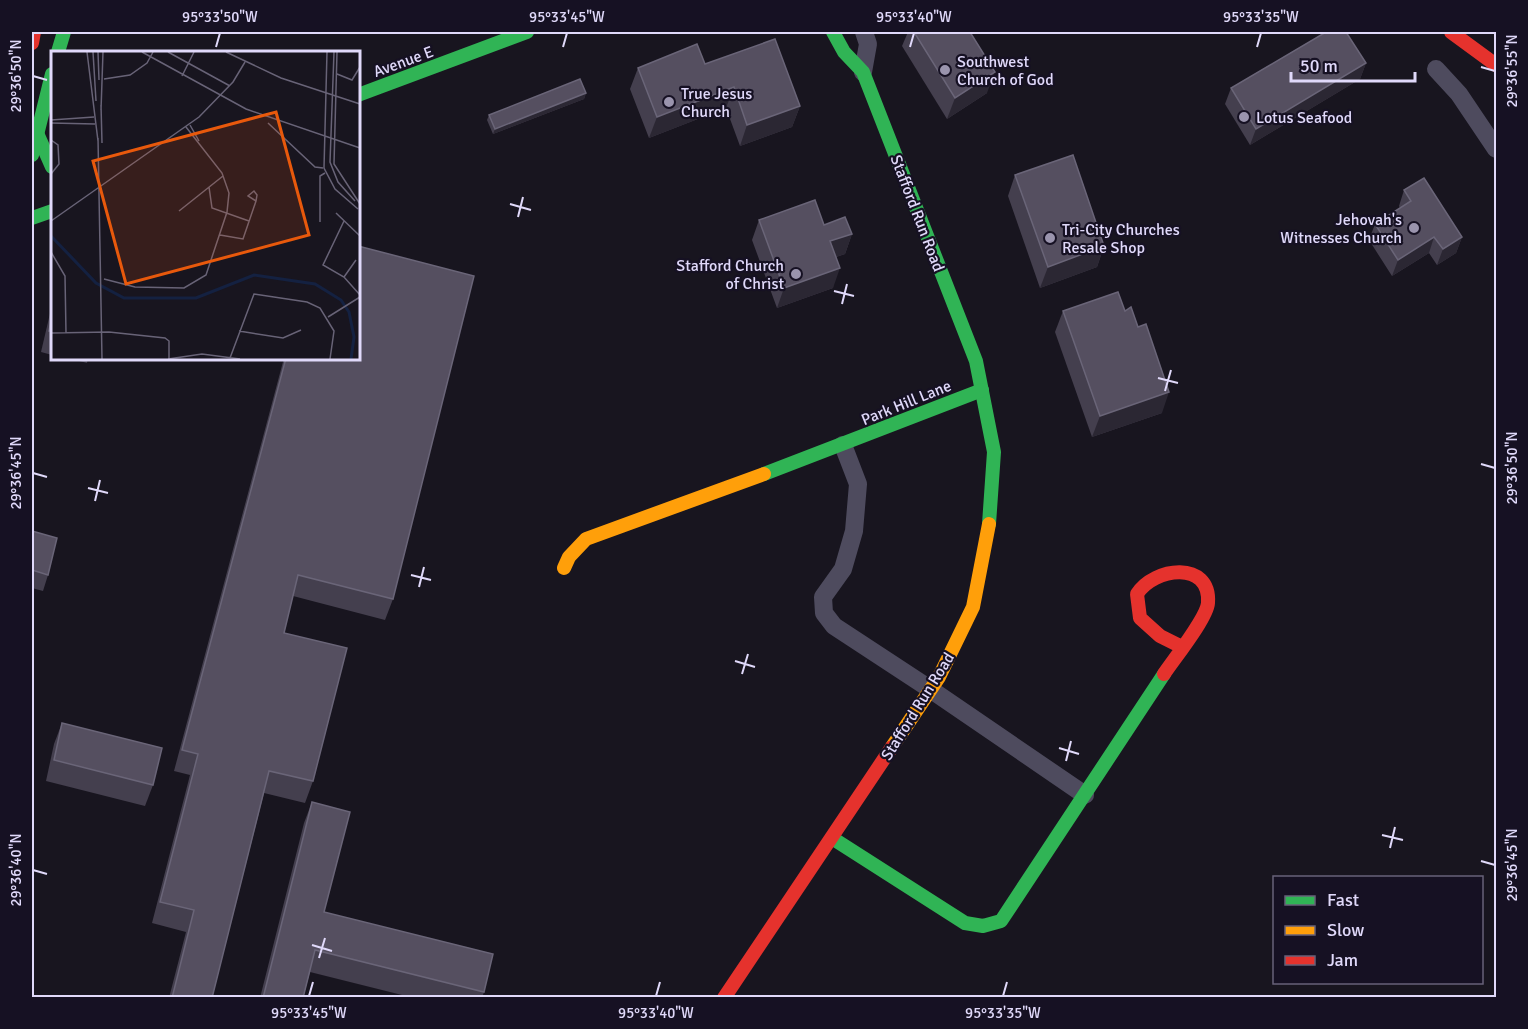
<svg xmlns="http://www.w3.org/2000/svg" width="1528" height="1029" viewBox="0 0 1528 1029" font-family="Signika,sans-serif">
  <rect width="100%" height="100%" fill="#18151f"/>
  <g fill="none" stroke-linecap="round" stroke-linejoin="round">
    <g stroke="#4e4b5e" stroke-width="18">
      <path d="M1436,69L1459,94L1496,149"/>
      <path d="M863,72L868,44L864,32"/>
      <path d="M843,445L858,484L854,531L843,569L823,597L824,613L834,626L930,689L1085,795"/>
    </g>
    <g stroke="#30b455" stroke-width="14">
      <path d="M833,32L844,52L863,72L976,361L994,452L989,524"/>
      <path d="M58,52L64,32"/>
      <path d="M358,95L527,32"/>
      <path d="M37,133L52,167"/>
      <path d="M32,155L52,74"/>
      <path d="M32,218L52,211"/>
      <path d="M764,474L982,390"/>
      <path d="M832,838L965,923L983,926L1001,921L1164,674"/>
    </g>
    <g stroke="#ff9f0a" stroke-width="14">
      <path d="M564,568L569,557L586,539L764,474"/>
      <path d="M892,747L939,677L973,607L989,524"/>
    </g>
    <g stroke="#e5322d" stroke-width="14">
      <path d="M1451,32L1496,65"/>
      <path d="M32,43L34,32"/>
      <path d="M1164,674C1174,659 1207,618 1208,603C1211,560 1154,567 1137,594L1140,618L1160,636L1182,647"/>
      <path d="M724,998L892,747"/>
    </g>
  </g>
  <g fill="#443f4e">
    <path d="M908,32H970L987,93L947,119L902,46Z"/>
    <path d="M1366,63L1360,79L1250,145L1225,104L1231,88Z"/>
    <path d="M705,64L800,106L792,127L740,146L726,108L649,138L630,89L638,68Z"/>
    <path d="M586,93L584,99L493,134L487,120L489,115Z"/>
    <path d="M1015,175L1104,246L1097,267L1040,288L1008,196Z"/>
    <path d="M1404,190L1462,237L1456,253L1437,265L1429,253L1392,276L1369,240L1375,224L1400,208L1399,206Z"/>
    <path d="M759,220L824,225L852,234L845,254L836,257L833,288L777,308L752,240Z"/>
    <path d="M52,305V355L41,352Z"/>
    <path d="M1063,311L1162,413L1092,437L1055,332Z"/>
    <path d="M68,358H88L87,363Z"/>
    <path d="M284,358H358L393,599L385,620L293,596L284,633L313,781L305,803L264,793L212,998H169L186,932L152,923L190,775L174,771Z"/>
    <path d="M32,531L48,575L43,591L32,588Z"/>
    <path d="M62,723L153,785L145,806L46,781L54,744Z"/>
    <path d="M312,802L324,912L484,992L482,998H414L310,972L303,998H260L304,823Z"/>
  </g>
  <g fill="#2b2733">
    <path d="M1366,63L1360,79L1250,145L1256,129Z"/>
    <path d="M995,72L987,93L947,119L955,98Z"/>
    <path d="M734,87L726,108L649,138L657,117Z"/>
    <path d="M586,93L584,99L493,134L495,129Z"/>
    <path d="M800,106L792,127L740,146L747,125Z"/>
    <path d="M852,234L845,254L823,261L830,241Z"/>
    <path d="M1434,237L1429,253L1392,276L1398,260Z"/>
    <path d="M1462,237L1456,253L1437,265L1443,249Z"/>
    <path d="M1104,246L1097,267L1040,288L1048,267Z"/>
    <path d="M840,268L833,288L777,308L784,288Z"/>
    <path d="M1169,392L1162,413L1092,437L1100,416Z"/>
  </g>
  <g fill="#554f60" stroke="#6a6578" stroke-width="1.5">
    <path d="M914,32H970L995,72L955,98Z"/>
    <path d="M1326,32H1346L1366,63L1256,129L1231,88Z"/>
    <path d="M775,39L800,106L747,125L734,87L657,117L638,68L697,44L705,64Z"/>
    <path d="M580,79L586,93L495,129L489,115Z"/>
    <path d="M1073,155L1104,246L1048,267L1015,175Z"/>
    <path d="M1424,178L1462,237L1443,249L1434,237L1398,260L1375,224L1411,201L1404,190Z"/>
    <path d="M815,200L824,225L845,217L852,234L830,241L840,268L784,288L759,220Z"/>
    <path d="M358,246L474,276L393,599L298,575L284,633L347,648L313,781L269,771L212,998H172L194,910L160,902L198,754L182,750L286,358H358Z"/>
    <path d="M1118,292L1125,311L1131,307L1138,327L1146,324L1169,392L1100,416L1063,311Z"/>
    <path d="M52,316V331H49Z"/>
    <path d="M32,531L57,538L48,575L32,570Z"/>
    <path d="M62,723L162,748L153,785L54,760Z"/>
    <path d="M312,802L350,812L324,912L493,954L484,992L315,950L303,998H263Z"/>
  </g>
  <path fill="none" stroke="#e0d9fa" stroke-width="2" d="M216,47L220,33M563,47L567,33M910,47L914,33M1257,47L1261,33M1481,67L1495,71M33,76L47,80M510,204L531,210M518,217L523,197M834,291L854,296M842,304L847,284M1158,378L1178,383M1165,391L1171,370M1481,464L1495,468M33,473L47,477M88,488L108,493M95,501L100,480M411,575L431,580M419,587L424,567M735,661L755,667M742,674L748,654M1059,748L1079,754M1066,761L1071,741M1382,835L1403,840M1390,848L1395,827M1481,861L1495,865M33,870L47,874M312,945L332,951M319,958L325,938M309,996L313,982M656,996L660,982M1003,996L1007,982"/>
  <g fill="#9a94ad" stroke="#161123" stroke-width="2">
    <circle cx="945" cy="70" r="6"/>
    <circle cx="669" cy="102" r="6"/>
    <circle cx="1244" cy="117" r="6"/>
    <circle cx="1414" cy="228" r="6"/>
    <circle cx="1050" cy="238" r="6"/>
    <circle cx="796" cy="274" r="6"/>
  </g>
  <g text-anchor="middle" stroke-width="4.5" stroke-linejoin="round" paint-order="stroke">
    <g font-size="16" fill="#e0d9fa" stroke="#161123">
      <text transform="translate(403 61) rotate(-20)" y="6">Avenue E</text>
      <text transform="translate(918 213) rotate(69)" y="6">Stafford Run Road</text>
      <text transform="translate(906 402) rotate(-22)" y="6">Park Hill Lane</text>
      <text transform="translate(917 706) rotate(-58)" y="6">Stafford Run Road</text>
    </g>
    <g font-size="16" fill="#e0d9fa" stroke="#161123" text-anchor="start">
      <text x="957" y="67">Southwest<tspan x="957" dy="18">Church of God</tspan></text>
      <text x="681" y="99">True Jesus<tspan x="681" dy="18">Church</tspan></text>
      <text x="1256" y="123">Lotus Seafood</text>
      <text x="1402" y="225" text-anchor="end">Jehovah's<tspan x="1402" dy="18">Witnesses Church</tspan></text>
      <text x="1062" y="235">Tri-City Churches<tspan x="1062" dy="18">Resale Shop</tspan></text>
      <text x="784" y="271" text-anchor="end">Stafford Church<tspan x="784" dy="18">of Christ</tspan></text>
    </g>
  </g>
  <g transform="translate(51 51)">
    <rect width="309" height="309" fill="#18151f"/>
    <path fill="none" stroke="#142141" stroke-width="3" d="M0,185L45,232L73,247H145L203,224L264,233L290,249L298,261L303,286L300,308"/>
    <path fill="none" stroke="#686377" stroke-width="1.5" d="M36,1L47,90M42,1L45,50M47,1L48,29M91,1L195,58L309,97M117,1L179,35M175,1L230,27L309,53M276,1L273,117L284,138L307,158M283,1L279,111L287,131L304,150M286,1L283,113L309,153M286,23L301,29L309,16M131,25L143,1M53,28L79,24L96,12L102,1M50,54L51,92M50,59L52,1M0,69L43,66M0,72L44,73M217,72L264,116L272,117M139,74L148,90M47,87L51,308M0,89L7,94L8,113L0,123M158,136L161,157L198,170M128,160L172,125M285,162L309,185M0,170L148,66L182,31L194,11M293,170L272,214L293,226L309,244M269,171V125L274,122M169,184L192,188L205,150L206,144L203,140L197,145L205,150M0,201L14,225L15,282M293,226L305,209M53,228L84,236L133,237L155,224L176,161L178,142L171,122L135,76M277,266L309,246M188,280L232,287L250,279M0,282L58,281L114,287L118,290V308M179,307L203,243L256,251L269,257L283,280L279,308M117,308L151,303L189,308"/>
    <path fill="#e8590c" fill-opacity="0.15" stroke="#e8590c" stroke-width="3" d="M225,61L258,184L75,233L42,110Z"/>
    <rect width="309" height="309" fill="none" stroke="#e0d9fa" stroke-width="3"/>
  </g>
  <rect width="1528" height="1029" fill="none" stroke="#161123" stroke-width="66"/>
  <rect x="1273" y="876" width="210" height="108" fill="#161123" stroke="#676179" stroke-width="1.5"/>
  <rect x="1285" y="896" width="30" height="9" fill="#30b455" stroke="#676179" stroke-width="1.5"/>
  <text x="1327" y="906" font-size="18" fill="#e0d9fa">Fast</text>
  <rect x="1285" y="926" width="30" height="9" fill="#ff9f0a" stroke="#676179" stroke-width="1.5"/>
  <text x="1327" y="936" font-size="18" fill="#e0d9fa">Slow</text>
  <rect x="1285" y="956" width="30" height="9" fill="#e5322d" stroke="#676179" stroke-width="1.5"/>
  <text x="1327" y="966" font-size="18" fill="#e0d9fa">Jam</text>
  <path d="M1291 72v9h124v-9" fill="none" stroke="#e0d9fa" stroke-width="3"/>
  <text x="1300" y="72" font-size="18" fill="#e0d9fa" stroke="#161123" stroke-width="4.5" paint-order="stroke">50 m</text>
  <rect x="33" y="33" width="1462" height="963" fill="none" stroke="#e0d9fa" stroke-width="2"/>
  <g font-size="15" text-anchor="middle" fill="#e0d9fa">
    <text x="220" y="22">95°33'50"W</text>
    <text x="567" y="22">95°33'45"W</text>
    <text x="914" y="22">95°33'40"W</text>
    <text x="1261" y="22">95°33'35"W</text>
    <text transform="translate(1512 71) rotate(-90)" y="5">29°36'55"N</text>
    <text transform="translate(16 76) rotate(-90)" y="5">29°36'50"N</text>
    <text transform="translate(1512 468) rotate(-90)" y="5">29°36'50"N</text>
    <text transform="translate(16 473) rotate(-90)" y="5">29°36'45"N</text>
    <text transform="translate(1512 865) rotate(-90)" y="5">29°36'45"N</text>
    <text transform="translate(16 870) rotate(-90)" y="5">29°36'40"N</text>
    <text x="309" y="1018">95°33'45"W</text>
    <text x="656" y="1018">95°33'40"W</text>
    <text x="1003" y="1018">95°33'35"W</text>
  </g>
</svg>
